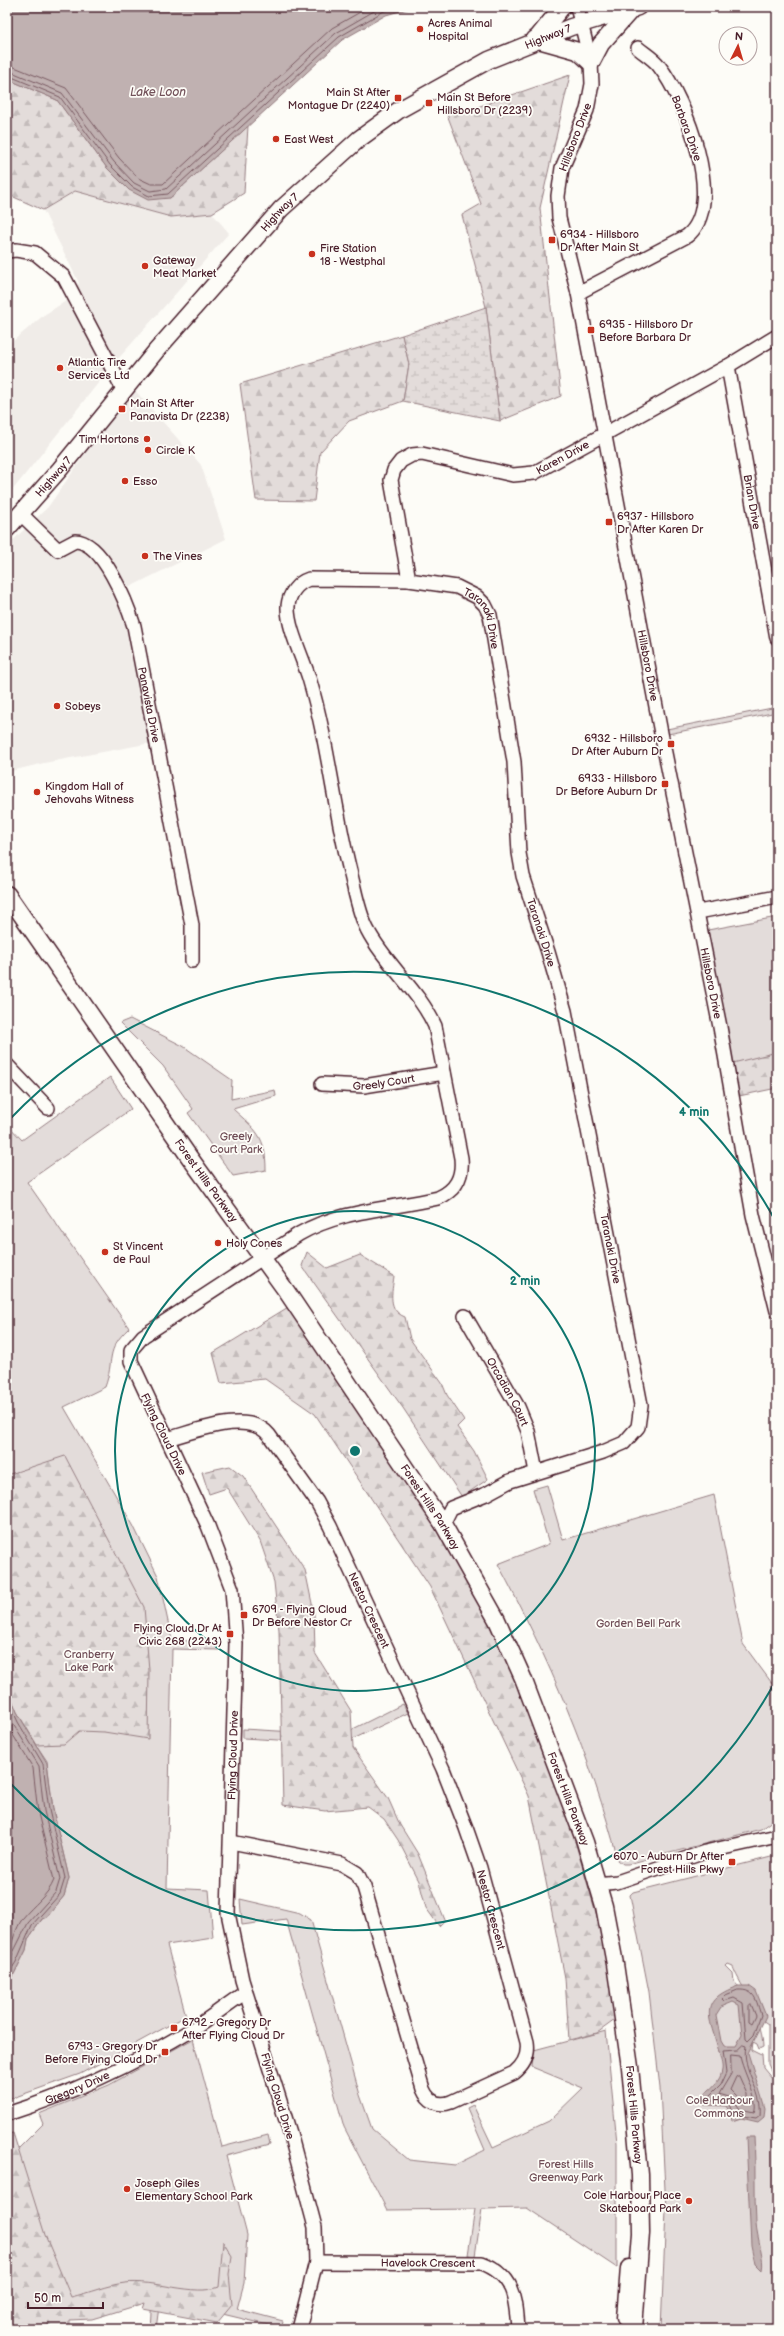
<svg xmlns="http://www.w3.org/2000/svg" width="784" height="2336" viewBox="0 0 784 2336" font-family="'Balsamiq Sans',sans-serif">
  <defs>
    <pattern id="forest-firs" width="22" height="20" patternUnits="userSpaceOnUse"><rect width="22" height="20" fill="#e3dcda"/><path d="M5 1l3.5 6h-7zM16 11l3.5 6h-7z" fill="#c4bcbb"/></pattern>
    <pattern id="wetland-marsh" width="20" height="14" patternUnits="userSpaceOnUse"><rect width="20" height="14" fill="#e3dcda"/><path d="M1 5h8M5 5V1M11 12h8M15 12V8" fill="none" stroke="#c4bcbb"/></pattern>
  </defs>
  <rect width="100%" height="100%" fill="#fdfcf7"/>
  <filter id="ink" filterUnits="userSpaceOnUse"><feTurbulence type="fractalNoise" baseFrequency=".025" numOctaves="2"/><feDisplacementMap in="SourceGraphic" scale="8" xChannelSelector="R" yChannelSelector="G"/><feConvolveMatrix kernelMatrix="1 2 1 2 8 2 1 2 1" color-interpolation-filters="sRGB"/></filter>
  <g filter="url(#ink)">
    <g fill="#f0ece8">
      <path d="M75,191L171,217L212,213L229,233L111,367L7,497V346L44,315L66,301L79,283L43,210Z"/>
      <path d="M132,387L201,465L226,539L118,593L125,608L151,743L44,763L7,772V546L48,507Z"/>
    </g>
    <g fill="#e3dcda" stroke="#967e82">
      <path d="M777,707V712L668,734L667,729Z"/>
      <path d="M777,917V1087L733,1063L708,930Z"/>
      <path d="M130,1019L183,1046L232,1080L231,1099L275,1090L276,1096L233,1109C256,1130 266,1136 266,1170L233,1176L188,1113L193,1109L163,1066L120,1023Z"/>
      <path d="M110,1077L131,1109L27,1182L129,1328C104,1351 115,1360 105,1387L64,1407L133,1525L158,1576L172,1640L219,1643V1650L172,1649L167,1888L209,1890L213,1938L167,1945L186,2016L80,2074L7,2100V1988L26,1950L28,1939L43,1918L47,1916L64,1896L69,1878L53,1809L47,1761L35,1743L7,1679L9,1506L7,1494V1124L22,1140Z"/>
      <path d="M547,1485L563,1540L714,1495L743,1644L777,1690V1817L761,1829L628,1864H623L618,1860C591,1756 549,1659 498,1564L549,1544L533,1489Z"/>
      <path d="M403,1704L408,1713L334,1748L295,1741L243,1738V1729L312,1733L335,1738Z"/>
      <path d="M771,1857H777V2077L771,2071L768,2064V2024L762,2020C757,2010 733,1972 733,1966L728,1964L726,1966L733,1973L734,1982C752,1997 762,2024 763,2047L759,2049L757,2044L753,2042L752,2050L762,2055L763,2067L777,2084V2329H661L666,2210L660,2088L649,1992L630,1895L633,1892Z"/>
      <path d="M240,1899L300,1913L311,1920L360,2095L372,2129L409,2160L455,2165L485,2150L467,2108L473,2105L493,2147L549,2121L583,2088L532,2067L534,2050L606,2031L617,2143V2268L527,2208L482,2209L475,2256L468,2255L475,2209L387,2210L344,2127L286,1919L242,1925Z"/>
      <path d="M193,2039L222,2147L268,2135L270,2144L226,2156L247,2235L244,2283L237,2309L283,2321L281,2328L160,2299L156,2329H150L152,2297L53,2324L10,2157L43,2124L39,2114L109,2085Z"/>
    </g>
    <g fill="url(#forest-firs)" stroke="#967e82">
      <path d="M570,75L540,208L561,396L500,421L486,307L462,215L481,204L445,109L460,113Z"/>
      <path d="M7,79L57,100L107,168L170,198L248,126L244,193L212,213L171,217L75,191L43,210L7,194Z"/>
      <path d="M402,335L409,364L403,401L349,421L320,452L314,501L256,500L240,384Z"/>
      <path d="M777,1052V1088L739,1096L733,1063Z"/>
      <path d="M307,1252L327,1268L360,1255L394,1276C392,1293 387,1310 405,1317L410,1339L442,1383L447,1395L464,1420L457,1427L474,1451L488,1479L462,1497L403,1408L302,1266Z"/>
      <path d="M290,1306L405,1474L485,1604L545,1739L608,1954L619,2017L597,2033L569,2040L565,1978L529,1796L430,1587L315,1414L265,1379L221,1383L213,1353Z"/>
      <path d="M65,1456L144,1607L149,1670L148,1739L104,1732L79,1731L64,1744L37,1745L17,1712L10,1695L7,1679L9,1506L7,1475Z"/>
      <path d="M230,1466L243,1476L305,1570L314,1613L315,1653L351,1711L353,1748L388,1798L400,1825L418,1854L445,1920L439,1926L426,1908L419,1881L398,1840L384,1819L368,1807L325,1811L283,1805L279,1630L274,1582L260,1541L227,1488L209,1494L202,1472Z"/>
      <path d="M13,2133L45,2235L71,2297C89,2293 107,2285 125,2283C152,2279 196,2297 219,2287L223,2241L232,2256L229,2274L232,2305L217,2323L143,2309L145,2303L92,2319L69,2320V2329H7V2134Z"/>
    </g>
    <path fill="url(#wetland-marsh)" stroke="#967e82" d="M486,307L500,421L403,401L409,364L402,335Z"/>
    <g fill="#c0b1b1" stroke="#91777b" fill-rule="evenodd">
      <path d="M7,7H414L386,15L342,40L170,198L148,200L129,190L107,168L57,100L7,79Z"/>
      <path d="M7,1679L10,1695L17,1712L47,1763L53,1810L69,1878L64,1896L47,1917L42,1919L28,1939L26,1950L7,1988Z"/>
      <path d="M738,1986H749L756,1991L766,2016L748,2053L765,2108L764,2117L758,2122L741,2118L732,2121L730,2111L727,2106L704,2105L701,2102V2096C710,2090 721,2081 722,2070C723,2065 720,2058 719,2052C710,2018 696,2001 738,1986ZM733,2002L739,2005L742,2035L736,2046H724L721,2041L716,2015L721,2007Z"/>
      <path d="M746,2137H754C756,2165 754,2194 756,2223C757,2238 765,2259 762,2271L755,2264L751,2245Z"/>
    </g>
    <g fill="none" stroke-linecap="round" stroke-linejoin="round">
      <g stroke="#795961" stroke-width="1">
        <path d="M7,64L66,88L119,158L138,178L151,184H163L332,28L369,7"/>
        <path d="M7,70L62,93L114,162L134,183L150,191L166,189L336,33L381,7"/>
        <path d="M7,75L60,97L110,165L132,187L149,196L168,194L339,37L384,11L399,7"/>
        <path d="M7,1698L18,1722L43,1764L49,1810L65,1878L60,1894L32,1925L16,1962L7,1976"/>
        <path d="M7,1709L13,1724L39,1766L44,1811L60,1879L56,1892L28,1923L7,1965"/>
        <path d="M7,1725L33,1768L38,1813L54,1880C48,1896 33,1905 23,1918C15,1929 13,1942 7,1955"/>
        <path d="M738,1990C756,1989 756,2001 761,2015L754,2035L748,2041L746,2039L743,2003L734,1998L724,2001L722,1999L726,1995Z"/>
        <path d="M751,2004L756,2016L752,2024L749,2022V2006Z"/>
        <path d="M743,2045L746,2046C741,2070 763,2090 760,2115L756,2118L736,2115L728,2102L705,2100L721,2084L726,2073L723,2051L737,2050Z"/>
        <path d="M731,2055L740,2056C742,2070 760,2101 754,2112L740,2109L732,2098L719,2094L731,2074Z"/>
        <path d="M739,2076L747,2094V2104L743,2103L730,2090L736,2077Z"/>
      </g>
      <g stroke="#4a1f2b" stroke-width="16">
        <g id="minor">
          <path id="s1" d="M577,7L591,63L592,84L587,110L562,168L558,196L559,218L578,293L661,733L720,1027L753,1215L777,1311"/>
          <path d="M7,251L16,250L35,253L64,277L124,391"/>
          <path d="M578,293L687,236C727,204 685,99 659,66C654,59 645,54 638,48"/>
          <path id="s2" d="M728,366L777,638"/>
          <path id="s3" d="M21,514L58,550L75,541C103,541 127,604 134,626L192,925V961"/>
          <path id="s4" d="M409,580L391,480L394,470L401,461L412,455L422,454L513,475L534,473L728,366L777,336"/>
          <path d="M698,912L777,897"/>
          <path d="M7,1065L48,1108"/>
          <path id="s5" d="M322,1084L364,1086L444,1073"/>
          <path id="s6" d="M465,1316L518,1407L528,1431L536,1472"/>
          <path id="s7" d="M167,1439C194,1432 249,1409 269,1435L317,1502L330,1526L443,1769L466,1828L480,1868L527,2042C529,2055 524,2065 514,2073L451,2102C438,2107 428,2101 423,2089L364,1887L357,1873L342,1864L231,1842"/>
          <path d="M596,1884L617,1882L705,1852L777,1836"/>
          <path id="s8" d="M7,2114C74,2093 136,2063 196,2027C213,2016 229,2003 246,1992"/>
          <path id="s9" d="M316,2262L482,2263C514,2275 516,2298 518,2329"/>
          <path id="s10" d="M299,2329L316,2262L315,2227L290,2133L242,1980L228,1913L236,1644L232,1589L208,1526L131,1361V1350L143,1336L299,1234C341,1210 391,1209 438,1198C456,1190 463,1177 461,1158L435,1026C418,989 385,964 367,929C358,911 355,890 350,871C334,808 328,741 309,678C303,658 287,627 288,606C289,594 297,583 309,579L409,580L457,587L477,597L485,605L490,615L514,762L519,853L523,876L548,952L565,1011L641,1405L638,1427L624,1443L603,1452L510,1481L486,1494L451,1508L443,1524"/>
        </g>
      </g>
      <g stroke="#4a1f2b" stroke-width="19">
        <g id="major">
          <path d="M537,38L562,7"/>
          <path d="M535,39L578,51L591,63L601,44L633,8"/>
          <path id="s11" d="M7,529L60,469L156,351L281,209L359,139L399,110L489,60L571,27L638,7"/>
          <path id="s12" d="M7,894L190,1158L287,1292L443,1524L497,1620L523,1678L585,1842L604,1906L615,1964L630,2067L640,2175L641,2233L634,2329"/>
          <path d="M625,2318L629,2268"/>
        </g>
      </g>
      <use href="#minor" stroke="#fdfcf7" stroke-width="13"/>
      <use href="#major" stroke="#fdfcf7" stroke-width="16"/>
    </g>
  </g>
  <g fill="none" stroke="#0f766e" stroke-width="2">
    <circle cx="355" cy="1451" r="240"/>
    <path d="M776 1680A479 479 0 0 1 8 1781M8 1121A479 479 0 0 1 776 1222"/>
  </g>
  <g fill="#c8321e" stroke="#fdfcf7" stroke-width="1.5">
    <circle cx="420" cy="29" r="4"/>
    <rect x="394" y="94" width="8" height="8" rx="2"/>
    <rect x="425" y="99" width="8" height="8" rx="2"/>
    <circle cx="276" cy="139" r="4"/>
    <rect x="548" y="236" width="8" height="8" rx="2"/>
    <circle cx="312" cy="254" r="4"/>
    <circle cx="145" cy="266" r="4"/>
    <rect x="587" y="326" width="8" height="8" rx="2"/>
    <circle cx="60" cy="368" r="4"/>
    <rect x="118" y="405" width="8" height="8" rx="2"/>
    <circle cx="147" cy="439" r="4"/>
    <circle cx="148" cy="450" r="4"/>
    <circle cx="125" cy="481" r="4"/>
    <rect x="605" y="518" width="8" height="8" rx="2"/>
    <circle cx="145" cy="556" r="4"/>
    <circle cx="57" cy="706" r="4"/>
    <rect x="667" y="740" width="8" height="8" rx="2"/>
    <rect x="661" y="780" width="8" height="8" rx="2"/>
    <circle cx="37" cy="792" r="4"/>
    <circle cx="218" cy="1243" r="4"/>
    <circle cx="105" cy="1252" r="4"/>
    <rect x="240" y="1611" width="8" height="8" rx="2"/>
    <rect x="226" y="1630" width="8" height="8" rx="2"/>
    <rect x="728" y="1858" width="8" height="8" rx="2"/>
    <rect x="170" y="2024" width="8" height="8" rx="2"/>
    <rect x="161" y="2048" width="8" height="8" rx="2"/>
    <circle cx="127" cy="2189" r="4"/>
    <circle cx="689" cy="2201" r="4"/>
  </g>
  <g text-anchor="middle" stroke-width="3.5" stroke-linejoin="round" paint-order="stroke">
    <g font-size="11" fill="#4a1f2b" stroke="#fdfcf7" text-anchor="start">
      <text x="428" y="27">Acres Animal<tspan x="428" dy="13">Hospital</tspan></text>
      <text x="390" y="96" text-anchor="end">Main St After<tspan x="390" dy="13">Montague Dr (2240)</tspan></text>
      <text x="437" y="101">Main St Before<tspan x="437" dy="13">Hillsboro Dr (2239)</tspan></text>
      <text x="284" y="143">East West</text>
      <text x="560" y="238">6934 - Hillsboro<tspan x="560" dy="13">Dr After Main St</tspan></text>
      <text x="320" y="252">Fire Station<tspan x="320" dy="13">18 - Westphal</tspan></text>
      <text x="153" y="264">Gateway<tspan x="153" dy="13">Meat Market</tspan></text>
      <text x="599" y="328">6935 - Hillsboro Dr<tspan x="599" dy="13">Before Barbara Dr</tspan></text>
      <text x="68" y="366">Atlantic Tire<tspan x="68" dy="13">Services Ltd</tspan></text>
      <text x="130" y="407">Main St After<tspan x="130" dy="13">Panavista Dr (2238)</tspan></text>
      <text x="139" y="443" text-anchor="end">Tim Hortons</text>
      <text x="156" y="454">Circle K</text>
      <text x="133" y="485">Esso</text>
      <text x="617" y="520">6937 - Hillsboro<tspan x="617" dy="13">Dr After Karen Dr</tspan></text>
      <text x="153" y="560">The Vines</text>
      <text x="65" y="710">Sobeys</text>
      <text x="663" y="742" text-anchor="end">6932 - Hillsboro<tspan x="663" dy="13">Dr After Auburn Dr</tspan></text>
      <text x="657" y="782" text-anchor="end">6933 - Hillsboro<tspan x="657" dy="13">Dr Before Auburn Dr</tspan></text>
      <text x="45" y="790">Kingdom Hall of<tspan x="45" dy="13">Jehovahs Witness</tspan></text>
      <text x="226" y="1247">Holy Cones</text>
      <text x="113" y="1250">St Vincent<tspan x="113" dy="13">de Paul</tspan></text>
      <text x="252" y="1613">6709 - Flying Cloud<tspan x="252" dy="13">Dr Before Nestor Cr</tspan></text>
      <text x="222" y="1632" text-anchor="end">Flying Cloud Dr At<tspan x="222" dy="13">Civic 268 (2243)</tspan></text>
      <text x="724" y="1860" text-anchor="end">6070 - Auburn Dr After<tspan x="724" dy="13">Forest Hills Pkwy</tspan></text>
      <text x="182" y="2026">6792 - Gregory Dr<tspan x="182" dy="13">After Flying Cloud Dr</tspan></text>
      <text x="157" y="2050" text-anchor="end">6793 - Gregory Dr<tspan x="157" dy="13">Before Flying Cloud Dr</tspan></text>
      <text x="135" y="2187">Joseph Giles<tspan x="135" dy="13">Elementary School Park</tspan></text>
      <text x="681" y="2199" text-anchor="end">Cole Harbour Place<tspan x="681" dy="13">Skateboard Park</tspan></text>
    </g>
    <g font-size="11" fill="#4a1f2b" stroke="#fdfcf7">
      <text dy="4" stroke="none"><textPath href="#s11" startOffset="742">Highway 7</textPath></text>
      <text transform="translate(687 128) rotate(70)" y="4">Barbara Drive</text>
      <text transform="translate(575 137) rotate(-69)" y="4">Hillsboro Drive</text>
      <text dy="4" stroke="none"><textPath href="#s11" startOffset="418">Highway 7</textPath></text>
      <text dy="4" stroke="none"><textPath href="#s4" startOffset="293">Karen Drive</textPath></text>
      <text dy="4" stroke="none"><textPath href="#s11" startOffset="70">Highway 7</textPath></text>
      <text dy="4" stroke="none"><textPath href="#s2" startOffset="138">Brian Drive</textPath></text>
      <text dy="4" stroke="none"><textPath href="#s10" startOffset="2229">Taranaki Drive</textPath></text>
      <text dy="4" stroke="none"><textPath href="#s1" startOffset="675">Hillsboro Drive</textPath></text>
      <text dy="4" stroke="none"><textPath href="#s3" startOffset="259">Panavista Drive</textPath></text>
      <text dy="4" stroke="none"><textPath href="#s10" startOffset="2553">Taranaki Drive</textPath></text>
      <text dy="4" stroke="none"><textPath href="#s1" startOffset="999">Hillsboro Drive</textPath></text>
      <text dy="4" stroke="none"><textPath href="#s5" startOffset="62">Greely Court</textPath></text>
      <text dy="4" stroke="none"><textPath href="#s12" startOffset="349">Forest Hills Parkway</textPath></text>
      <text dy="4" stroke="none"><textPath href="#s10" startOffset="2877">Taranaki Drive</textPath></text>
      <text dy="4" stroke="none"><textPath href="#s6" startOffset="87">Orcadian Court</textPath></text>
      <text transform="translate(164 1434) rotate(64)" y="4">Flying Cloud Drive</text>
      <text dy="4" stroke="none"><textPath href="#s12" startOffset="745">Forest Hills Parkway</textPath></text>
      <text dy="4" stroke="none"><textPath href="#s7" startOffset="310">Nestor Crescent</textPath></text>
      <text dy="4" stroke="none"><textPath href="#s10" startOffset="588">Flying Cloud Drive</textPath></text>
      <text dy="4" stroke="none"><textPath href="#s12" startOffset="1069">Forest Hills Parkway</textPath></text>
      <text dy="4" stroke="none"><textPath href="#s7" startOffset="634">Nestor Crescent</textPath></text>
      <text dy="4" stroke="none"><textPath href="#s8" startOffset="75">Gregory Drive</textPath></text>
      <text transform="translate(278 2096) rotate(73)" y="4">Flying Cloud Drive</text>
      <text dy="4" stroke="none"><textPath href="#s12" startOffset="1393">Forest Hills Parkway</textPath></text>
      <text dy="4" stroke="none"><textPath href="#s9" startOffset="112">Havelock Crescent</textPath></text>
    </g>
    <g font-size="11" fill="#704e57" stroke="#fdfcf7">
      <text x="236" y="1140">Greely<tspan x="236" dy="13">Court Park</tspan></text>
      <text x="638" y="1627">Gorden Bell Park</text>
      <text x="89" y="1658">Cranberry<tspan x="89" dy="13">Lake Park</tspan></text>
      <text x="719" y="2104">Cole Harbour<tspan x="719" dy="13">Commons</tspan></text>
      <text x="566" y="2168">Forest Hills<tspan x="566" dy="13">Greenway Park</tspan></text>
    </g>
    <g font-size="12" font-style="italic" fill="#73525a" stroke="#fdfcf7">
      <text x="158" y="96">Lake Loon</text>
    </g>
  </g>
  <circle cx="355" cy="1451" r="6" fill="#0f766e" stroke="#fdfcf7" stroke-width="2"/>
  <g font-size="12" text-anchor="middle" font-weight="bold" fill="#0f766e" stroke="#fdfcf7" stroke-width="3.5" stroke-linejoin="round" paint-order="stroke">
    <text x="694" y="1116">4 min</text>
    <text x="525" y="1285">2 min</text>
  </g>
  <rect width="784" height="2336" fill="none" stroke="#fdfcf7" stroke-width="24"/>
  <rect x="12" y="12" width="760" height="2312" fill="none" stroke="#4a1f2b" stroke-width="1.5" filter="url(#ink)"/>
  <g transform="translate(738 46) rotate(5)"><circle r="19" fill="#fdfcf7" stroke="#b5a4a5"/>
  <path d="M0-3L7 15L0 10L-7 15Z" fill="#c8321e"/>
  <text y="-6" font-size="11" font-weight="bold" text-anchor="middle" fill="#4a1f2b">N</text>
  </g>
  <path d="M28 2302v6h75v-6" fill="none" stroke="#4a1f2b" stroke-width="2"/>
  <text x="34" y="2302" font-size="12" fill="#4a1f2b" stroke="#fdfcf7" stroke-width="3" paint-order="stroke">50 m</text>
</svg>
